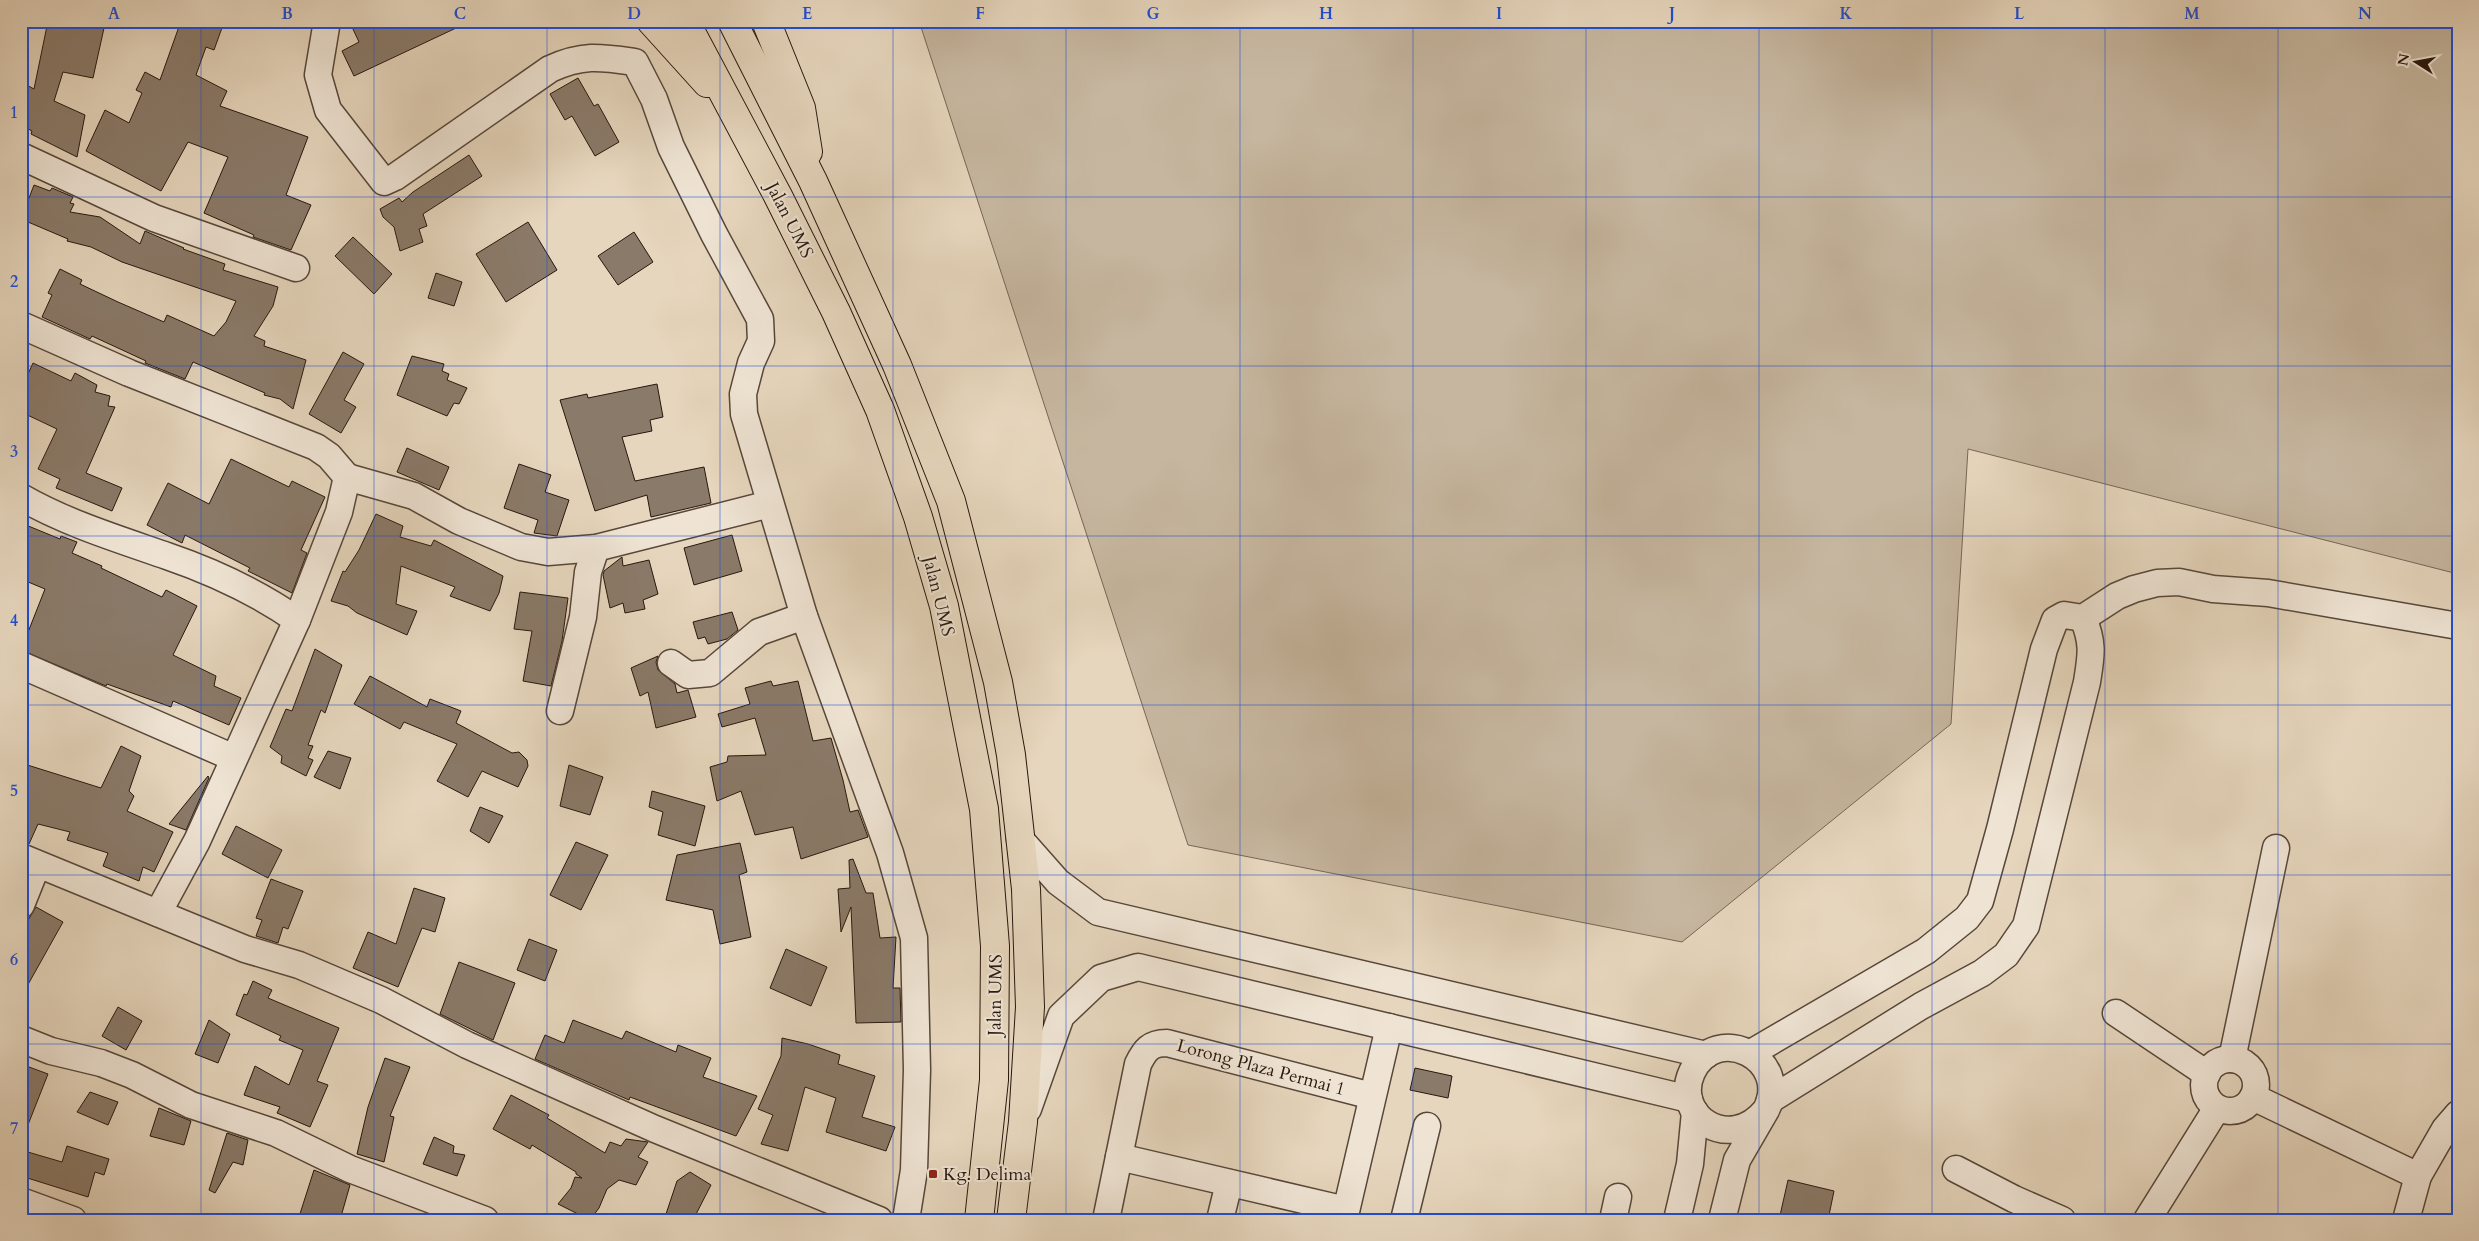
<svg xmlns="http://www.w3.org/2000/svg" width="2479" height="1241" viewBox="0 0 2479 1241" font-family="Cardo,serif">
  <rect width="100%" height="100%" fill="#e6d6bd"/>
  <filter id="stains"><feTurbulence type="fractalNoise" baseFrequency=".004" numOctaves="4"/><feColorMatrix values="0 0 0 0 .2 0 0 0 0 .09 0 0 0 0 .02 0 0 0 .5 -.17"/></filter>
  <radialGradient id="worn" r=".72"><stop offset=".6" stop-color="#630" stop-opacity="0"/><stop offset="1" stop-color="#630" stop-opacity=".3"/></radialGradient>
  <path fill="#c6b69f" stroke="#766656" d="M919,21H2458V574L1968,449L1951,724L1682,942L1188,845Z"/>
  <g fill="#8a7a69" stroke="#27170e">
    <path d="M48,21H72L104,28L93,78L63,72L54,101L85,115L77,157L31,134L32,131L21,125V82L34,89Z"/>
    <path d="M181,21H213L223,25L214,50L206,47L196,75L227,91L220,106L308,137L286,195L311,205L291,250L253,237L254,235L204,213L228,157L188,142L161,191L86,151L105,110L129,123L142,93L136,90L145,72L160,80Z"/>
    <path d="M363,21H395L398,28L413,21H471L354,76L342,51L359,42L352,27Z"/>
    <path d="M578,78L594,106L598,104L619,142L595,156L572,116L565,120L550,94Z"/>
    <path d="M469,155L482,176L423,214L427,226L419,229L423,242L400,251L394,227L383,217L380,209L399,198L402,202L413,192Z"/>
    <path d="M34,185L50,191L52,188L73,197L70,203L74,204L70,212L100,217L140,244L145,231L184,248L183,249L225,264L223,270L278,287L273,306L254,336L265,341L264,346L306,360L293,409L280,399L264,395L265,393L193,362L185,379L145,363L146,361L92,336L90,339L42,317L52,295L48,293L60,269L82,280L80,284L118,302L164,322L167,315L214,336L226,322L236,301L122,262L91,247L67,241L68,239L21,219Z"/>
    <path d="M528,222L557,270L506,302L476,254Z"/>
    <path d="M634,232L653,262L618,285L598,256Z"/>
    <path d="M353,237L392,274L374,294L335,256Z"/>
    <path d="M436,273L462,282L454,306L428,298Z"/>
    <path d="M343,352L364,364L344,400L356,407L341,433L309,414Z"/>
    <path d="M412,356L444,364L442,371L449,374L447,380L467,388L459,404L454,403L447,416L397,395Z"/>
    <path d="M33,363L71,381L75,373L97,385L95,392L110,396L108,406L115,407L86,473L122,488L112,511L56,488L60,479L38,469L57,429L21,412V371L28,374Z"/>
    <path d="M657,384L663,417L650,420L652,431L622,437L635,481L704,467L711,503L651,517L647,495L595,511L560,400L587,394L588,398Z"/>
    <path d="M407,448L449,467L439,490L397,472Z"/>
    <path d="M231,459L289,487L292,481L325,497L301,550L307,553L292,593L248,571L250,568L185,535L182,543L147,525L168,483L209,504Z"/>
    <path d="M519,464L551,475L545,492L569,500L557,536L534,533L538,520L504,508Z"/>
    <path d="M376,514L403,526L400,537L431,546L434,540L503,576L499,593L490,611L450,596L455,587L401,566L396,604L417,611L407,635L357,613L348,606L331,601L343,571L345,572L359,550Z"/>
    <path d="M21,523L60,539L61,536L77,542L72,553L102,566L101,568L162,597L166,590L197,606L173,655L216,676L214,686L241,698L229,725L173,701L171,707L107,684L106,686L21,650L45,589L21,579Z"/>
    <path d="M732,535L742,571L694,585L684,548Z"/>
    <path d="M622,557L623,566L649,560L658,594L643,600L645,609L625,613L623,603L610,608L603,575L604,571Z"/>
    <path d="M520,592L568,598L562,641L551,686L523,681L532,631L514,629Z"/>
    <path d="M732,612L738,630L727,639L708,644L705,637L698,639L693,622Z"/>
    <path d="M315,649L342,665L325,713L321,710L308,745L313,746L308,758L313,760L306,776L281,763L282,756L270,747L286,709L292,711Z"/>
    <path d="M658,656L656,662L658,670L675,684L677,693L688,690L696,717L656,728L648,692L640,696L631,668Z"/>
    <path d="M370,676L427,707L430,699L461,711L456,723L512,753L519,752L527,760L528,766L518,787L482,771L468,797L437,781L457,744L404,722L400,729L354,704Z"/>
    <path d="M771,681L773,686L798,681L813,741L831,738L843,780L850,812L858,810L868,837L801,859L793,827L755,835L741,791L717,801L710,767L727,762L728,756L766,755L755,718L722,727L718,714L750,704L745,688Z"/>
    <path d="M121,746L141,756L129,791L134,796L127,811L173,832L154,872L143,867L139,881L103,866L108,853L67,840L70,832L38,824L29,844L21,842V763L101,788Z"/>
    <path d="M328,751L351,758L340,789L314,777Z"/>
    <path d="M569,765L603,777L590,815L560,806Z"/>
    <path d="M208,776L209,778L186,830L169,824Z"/>
    <path d="M652,791L705,806L695,846L658,835L663,812L649,807Z"/>
    <path d="M480,807L503,816L489,843L470,831Z"/>
    <path d="M236,826L282,850L268,878L222,854Z"/>
    <path d="M576,842L608,855L581,910L550,895Z"/>
    <path d="M740,843L747,872L739,875L751,937L720,944L713,910L666,900L677,855Z"/>
    <path d="M853,859L866,893H873L880,938L896,937L893,988H900L901,1022L856,1023L851,907L841,932L838,889L850,888L849,860Z"/>
    <path d="M271,879L303,891L288,929L283,927L278,943L256,936L262,920L256,918Z"/>
    <path d="M414,888L445,898L435,932L422,928L398,987L353,968L368,932L396,944Z"/>
    <path d="M36,907L63,922L21,997V932Z"/>
    <path d="M529,939L557,950L545,981L517,970Z"/>
    <path d="M786,949L827,967L811,1006L770,988Z"/>
    <path d="M459,962L515,983L493,1040L440,1014Z"/>
    <path d="M253,981L272,990L268,998L339,1028L317,1081L328,1085L310,1127L277,1113L280,1107L244,1095L255,1066L289,1085L303,1050L279,1040L281,1036L236,1015L244,994L247,995Z"/>
    <path d="M118,1007L142,1021L126,1050L102,1036Z"/>
    <path d="M209,1020L230,1034L218,1063L195,1054Z"/>
    <path d="M573,1020L622,1039L626,1031L676,1052L678,1045L711,1058L703,1077L757,1096L736,1136L630,1097L629,1100L535,1059L545,1035L564,1043Z"/>
    <path d="M782,1038L808,1044L840,1055L838,1064L875,1076L862,1117L895,1127L886,1151L826,1132L836,1098L805,1087L788,1151L761,1144L773,1115L758,1109L781,1056Z"/>
    <path d="M385,1058L410,1067L390,1116L394,1117L384,1162L357,1154L368,1107Z"/>
    <path d="M21,1064L48,1074L22,1140L21,1139Z"/>
    <path d="M1415,1068L1452,1076L1448,1098L1410,1090Z"/>
    <path d="M90,1092L118,1102L108,1125L77,1112Z"/>
    <path d="M511,1095L549,1115L547,1118L605,1153L610,1142L621,1146L626,1139L648,1142L638,1157L648,1162L636,1185L619,1180L607,1189L599,1208L590,1220L558,1204L571,1188L575,1177L582,1178L576,1174V1172L532,1145L530,1149L493,1129Z"/>
    <path d="M159,1108L191,1121L184,1145L150,1136Z"/>
    <path d="M227,1133L248,1140L243,1165L233,1162L215,1193L209,1190Z"/>
    <path d="M434,1137L454,1146L453,1153L465,1155L457,1176L423,1164Z"/>
    <path d="M67,1146L109,1159L104,1175L95,1172L88,1197L21,1176V1150L62,1162Z"/>
    <path d="M314,1170L350,1185L340,1220H298Z"/>
    <path d="M690,1172L711,1185L693,1220H664L677,1181Z"/>
    <path d="M1788,1180L1834,1191L1828,1220H1779Z"/>
  </g>
  <g fill="none" stroke-linecap="round" stroke-linejoin="round">
    <g stroke="#57473a" stroke-width="29">
      <g id="minor">
        <path d="M327,21L318,75L328,110L384,182L395,177L550,69C583,54 600,57 635,62L654,99L671,147L714,234L760,319L761,341L751,363L743,394L744,414L804,616L890,853L914,938L917,1070L914,1170L906,1220"/>
        <path d="M21,156L154,218L296,268"/>
        <path d="M21,325L129,373L316,447L329,456L347,477"/>
        <path d="M21,497C66,523 118,539 167,556C211,571 258,593 297,620"/>
        <path d="M671,663L688,675L710,673L759,632L804,616"/>
        <path d="M21,665L234,758"/>
        <path d="M560,711L583,617L588,572L596,548"/>
        <path d="M1020,839L1058,882L1098,912L1706,1055"/>
        <path d="M21,857L245,949L299,965L381,1000L467,1045L655,1129L879,1220"/>
        <path d="M21,905L37,865"/>
        <path d="M158,913L197,841L297,620L339,512L347,477L414,496L459,521L521,547L548,552L596,548L770,504"/>
        <path d="M2116,1013L2207,1074"/>
        <path d="M21,1039L51,1051L101,1063L132,1075L191,1105L276,1133L350,1169L485,1220"/>
        <path d="M1751,1053L1926,951L1967,918L1980,901L2000,829L2044,649L2055,620L2064,615L2083,618L2117,596L2134,589L2157,583L2179,582L2213,589L2268,593L2458,626"/>
        <path d="M2232,1059L2276,848"/>
        <circle cx="2230" cy="1085" r="26"/>
        <path d="M2253,1097L2418,1176"/>
        <path d="M1770,1100L1921,1006L1982,973L2006,955L2026,926L2087,682C2091,656 2094,644 2083,618"/>
        <path d="M1028,1109L1061,1016L1101,978L1138,967L1689,1099"/>
        <path d="M1119,1157L1346,1210"/>
        <path d="M1956,1169L2014,1199L2062,1220"/>
        <path d="M21,1201L73,1220"/>
        <path d="M1106,1220L1138,1064C1145,1050 1150,1043 1167,1043L1372,1096"/>
        <path d="M1220,1220L1229,1183"/>
        <path d="M1344,1220L1389,1027"/>
        <path d="M1404,1220L1427,1126"/>
        <path d="M1613,1220L1618,1197"/>
        <path d="M1677,1220L1690,1164L1695,1112"/>
        <path d="M1722,1220L1737,1160L1766,1110C1792,1059 1716,1021 1692,1072C1672,1115 1729,1155 1766,1110"/>
        <path d="M2147,1220L2217,1108"/>
        <path d="M2406,1220L2418,1176L2445,1129L2458,1114"/>
      </g>
    </g>
    <g stroke="#27170e" stroke-width="30">
      <g id="highway">
        <path d="M651,21L707,83"/>
        <path d="M685,21L778,196L836,312L880,410L918,517L944,606L984,809L995,946L994,1080L979,1220"/>
        <path d="M732,21L813,181L897,365L951,501L998,682L1011,755L1026,889L1030,1007L1023,1122L1011,1220"/>
        <path d="M766,21L801,108L808,152"/>
      </g>
    </g>
    <use href="#minor" stroke="#efe4d4" stroke-width="26"/>
    <use href="#highway" stroke="#e6d6bd" stroke-width="28"/>
  </g>
  <path fill="none" stroke="#1d4ed8" stroke-width="1" stroke-opacity="0.55" d="M201,21V1220M374,21V1220M547,21V1220M720,21V1220M893,21V1220M1066,21V1220M1240,21V1220M1413,21V1220M1586,21V1220M1759,21V1220M1932,21V1220M2105,21V1220M2278,21V1220M21,197H2458M21,366H2458M21,536H2458M21,705H2458M21,875H2458M21,1044H2458"/>
  <rect fill="#8f2418" stroke="#efe4d4" stroke-width="2" x="928" y="1169" width="10" height="10" rx="2.5"/>
  <g text-anchor="middle" stroke-width="4" stroke-linejoin="round" paint-order="stroke">
    <g font-size="18" fill="#27170e" stroke="#efe4d4">
      <text transform="translate(790 220) rotate(63)" y="6">Jalan UMS</text>
      <text transform="translate(939 596) rotate(76)" y="6">Jalan UMS</text>
      <text transform="translate(995 995) rotate(-89)" y="6">Jalan UMS</text>
      <text transform="translate(1261 1067) rotate(15)" y="6">Lorong Plaza Permai 1</text>
    </g>
    <g font-size="18" fill="#27170e" stroke="#efe4d4" text-anchor="start">
      <text x="943" y="1180">Kg. Delima</text>
    </g>
  </g>
  <rect width="2479" height="1241" fill="none" stroke="#e6d6bd" stroke-width="55"/>
  <g transform="translate(2416 62) rotate(281)" stroke="#efe4d4" stroke-width="4" paint-order="stroke">
  <path d="M0-4L9 19L0 12L-9 19Z" fill="#27170e"/>
  <text y="-8" font-size="14" font-weight="bold" text-anchor="middle" fill="#27170e">N</text>
  </g>
  <rect x="28" y="28" width="2424" height="1186" fill="none" stroke="#1d4ed8" stroke-width="2"/>
  <g font-size="16" text-anchor="middle" font-weight="bold" fill="#1d4ed8">
    <text x="114" y="19">A</text>
    <text x="287" y="19">B</text>
    <text x="460" y="19">C</text>
    <text x="634" y="19">D</text>
    <text x="807" y="19">E</text>
    <text x="980" y="19">F</text>
    <text x="1153" y="19">G</text>
    <text x="1326" y="19">H</text>
    <text x="1499" y="19">I</text>
    <text x="1672" y="19">J</text>
    <text x="1846" y="19">K</text>
    <text x="2019" y="19">L</text>
    <text x="2192" y="19">M</text>
    <text x="2365" y="19">N</text>
    <text x="14" y="118">1</text>
    <text x="14" y="287">2</text>
    <text x="14" y="457">3</text>
    <text x="14" y="626">4</text>
    <text x="14" y="796">5</text>
    <text x="14" y="965">6</text>
    <text x="14" y="1134">7</text>
  </g>
  <rect width="100%" height="100%" filter="url(#stains)"/>
  <rect width="100%" height="100%" fill="url(#worn)"/>
</svg>
